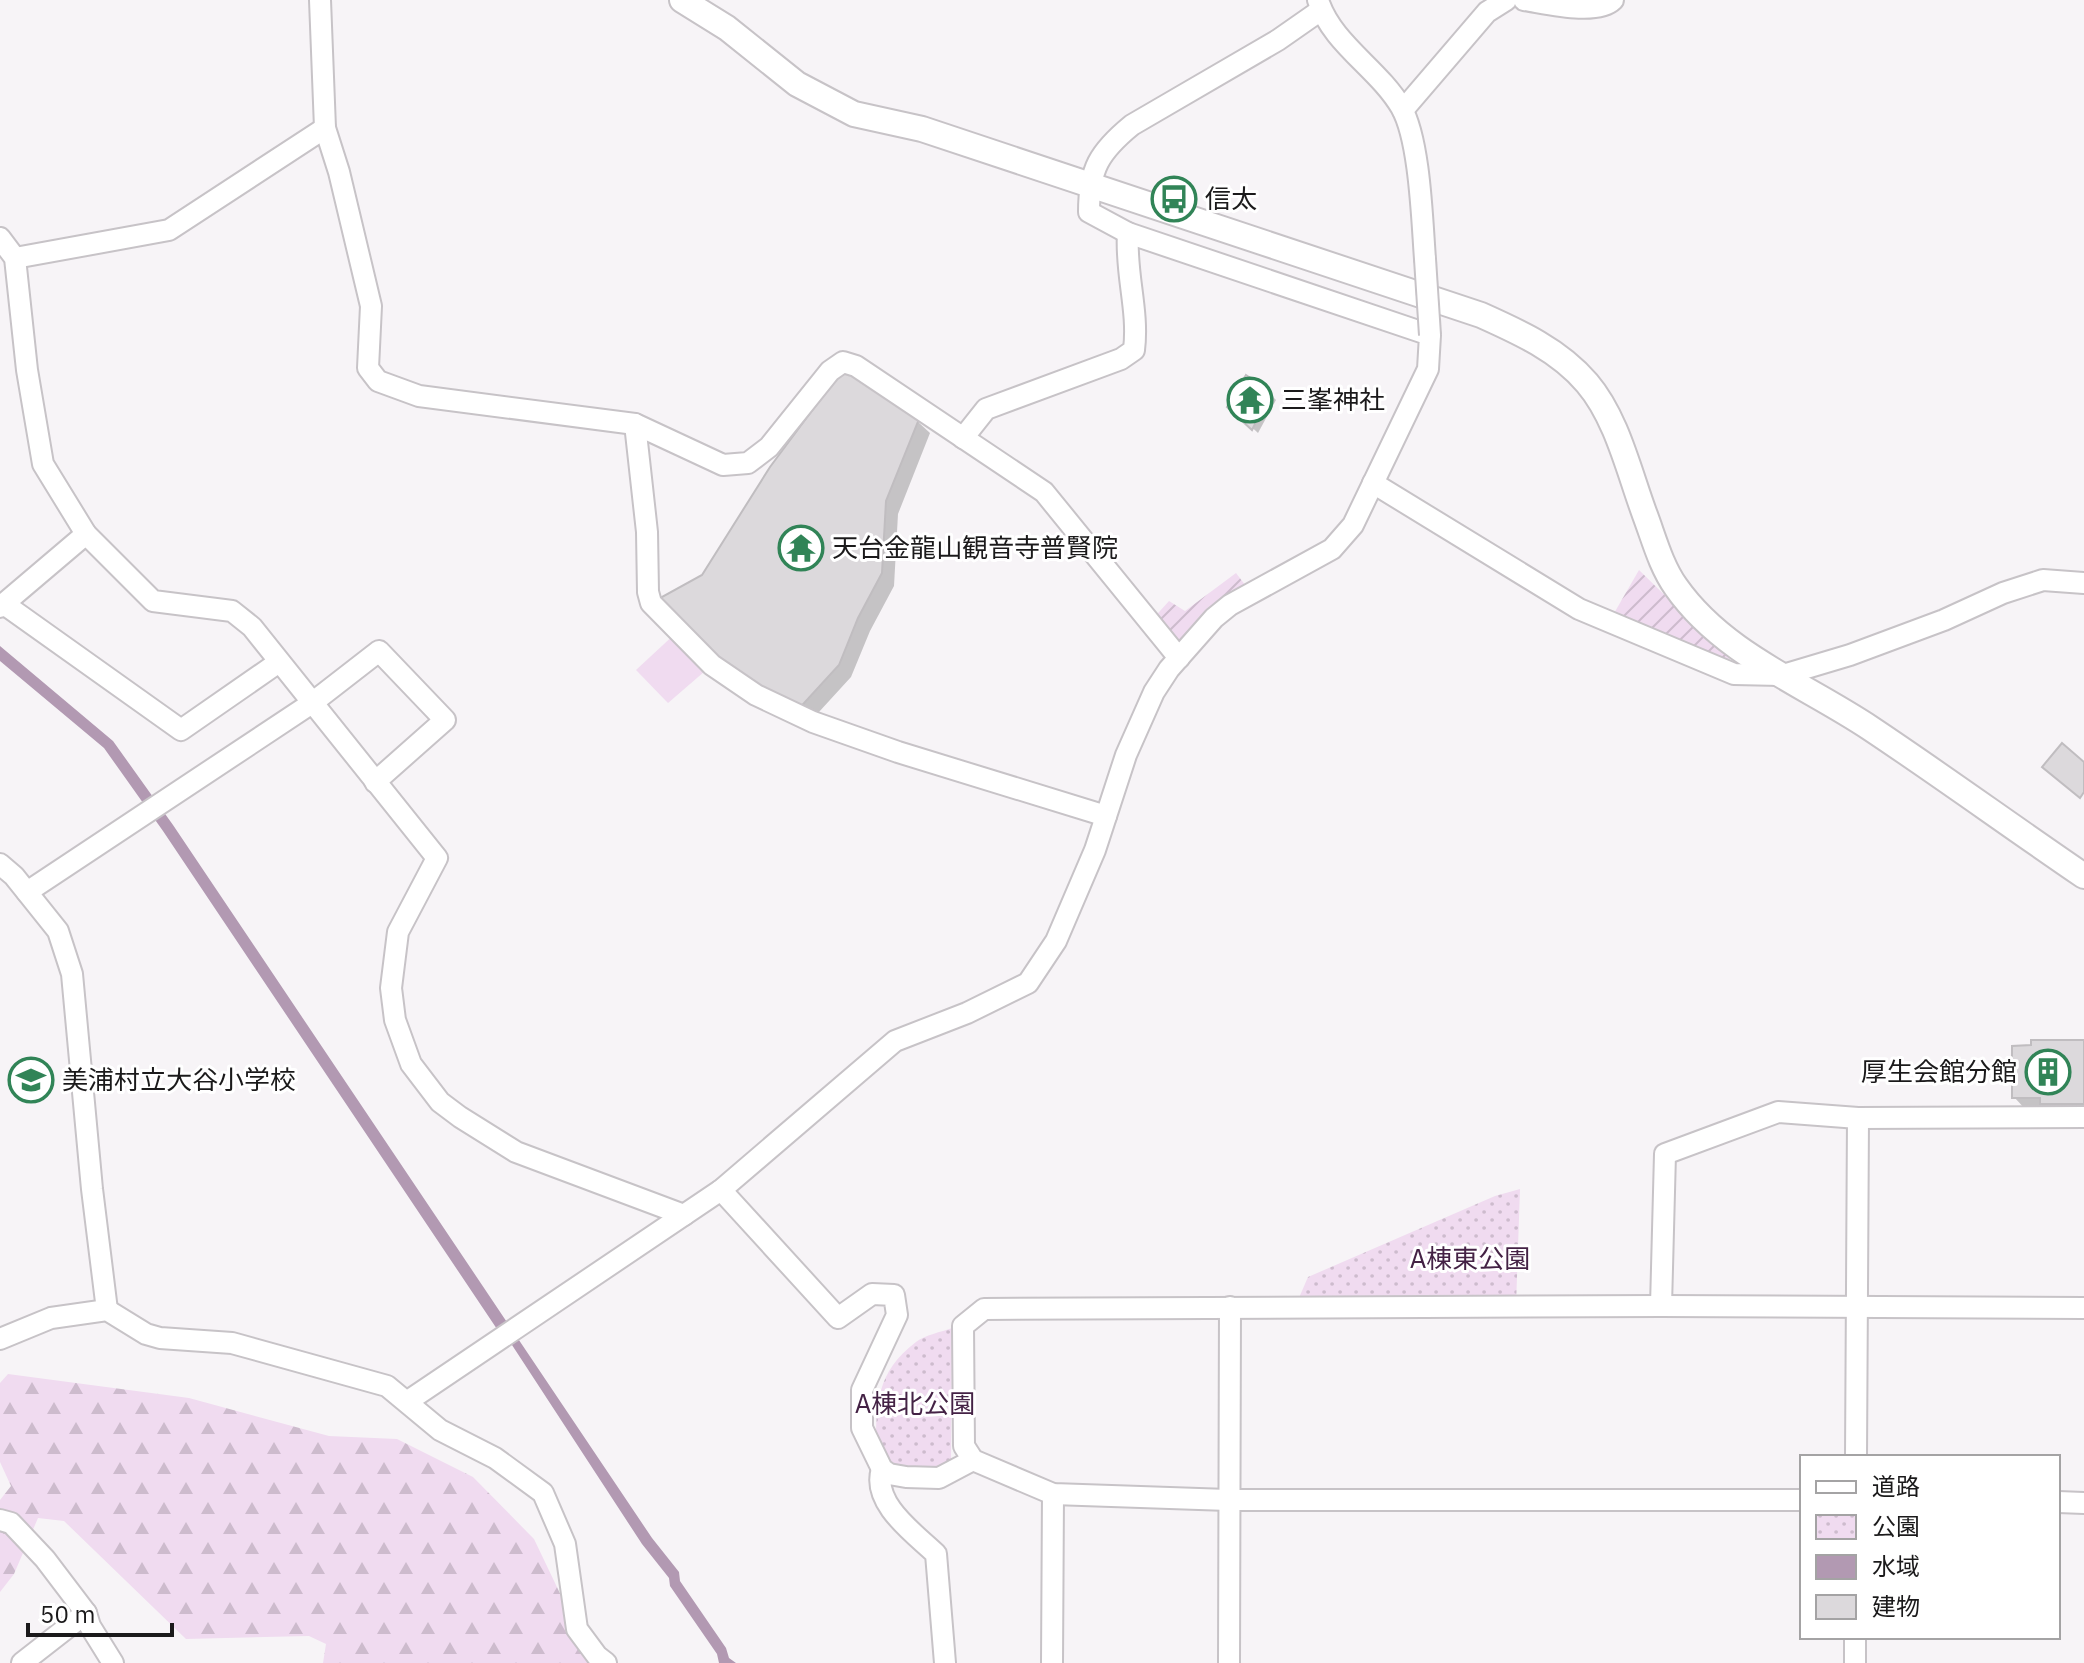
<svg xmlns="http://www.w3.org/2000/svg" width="2084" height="1663" viewBox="0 0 2084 1663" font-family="'IBM Plex Sans','Noto Sans JP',sans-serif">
  <defs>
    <pattern id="forest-firs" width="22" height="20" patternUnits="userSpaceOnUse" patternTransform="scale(2)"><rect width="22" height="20" fill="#f0dbf0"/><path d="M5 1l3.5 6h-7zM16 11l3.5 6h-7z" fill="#cdbbcd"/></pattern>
    <pattern id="park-dots" width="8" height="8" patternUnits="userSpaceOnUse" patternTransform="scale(2)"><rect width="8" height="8" fill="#f0dbf0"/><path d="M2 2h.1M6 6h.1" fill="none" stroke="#cdbbcd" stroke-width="1.8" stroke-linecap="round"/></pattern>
    <pattern id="garden-furrows" width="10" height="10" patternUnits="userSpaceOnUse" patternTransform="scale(2)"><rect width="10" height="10" fill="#f0dbf0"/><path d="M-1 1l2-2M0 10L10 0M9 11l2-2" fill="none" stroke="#cdbbcd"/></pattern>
  </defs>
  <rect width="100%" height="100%" fill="#f7f4f7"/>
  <path fill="#f0dbf0" d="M677,632L712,665L668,703L636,670Z"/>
  <path fill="url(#forest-firs)" d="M8,1374L189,1398L329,1436L397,1439L473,1477L534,1539L577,1629L602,1663H323L326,1644L309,1636L186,1639L64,1521L38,1518L14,1574L0,1592V1500L11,1486L0,1462V1383Z"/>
  <g fill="url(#park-dots)">
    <path d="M1520,1189L1516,1306L1295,1307L1308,1277L1495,1196Z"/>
    <path d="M952,1328L951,1462L939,1471L894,1469L876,1450C876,1405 876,1372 916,1342C925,1335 941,1332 952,1328Z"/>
  </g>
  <g fill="url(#garden-furrows)">
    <path d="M1639,570L1730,659L1714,666L1609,622Z"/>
    <path d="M1236,573L1252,594L1179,658L1150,622L1169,601L1185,611Z"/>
  </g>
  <path fill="#b299b2" d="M0,646L113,741L173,825L652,1538L679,1572L680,1581L726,1648L729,1658L736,1663H719L717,1654L670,1586L669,1578L642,1544L512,1345L505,1341L163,831L104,748L0,661Z"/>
  <g fill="#0003">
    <path d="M1270,394L1276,400L1258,433L1230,407Z"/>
    <path d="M917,421L930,433L898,514L894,586L870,631L851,677L808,724L703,577Z"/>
    <path d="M2084,1042V1115L2026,1110L2014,1097Z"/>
  </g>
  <g fill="#dcd9dc" stroke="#c0bdc0" stroke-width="2">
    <path d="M840,373L854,374L919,419L886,501L882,573L858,618L839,665L795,713L677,632L651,603L702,575L770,467Z"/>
    <path d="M1246,375L1271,392L1252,430L1227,407Z"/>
    <path d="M2062,743L2084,762V792L2080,798L2042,767Z"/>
    <path d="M2031,1040H2084V1104H2040V1098H2012V1046L2031,1045Z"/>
  </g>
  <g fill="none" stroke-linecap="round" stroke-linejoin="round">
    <g stroke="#c7c3c7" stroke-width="24">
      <g id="minor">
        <path d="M320,0L325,128L339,172L371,306L368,368L378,381L419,396L635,424L723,465L748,463L769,447L830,371L843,362L856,366L1044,492L1179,658"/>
        <path d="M1318,0C1332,44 1378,68 1401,107C1420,140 1422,220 1425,259"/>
        <path d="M1524,0C1545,3 1597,16 1613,0"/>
        <path d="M1403,110L1487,12L1506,0"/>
        <path d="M0,238L15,258L27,370L43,464L86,534L153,601L232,611L252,627L437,858L398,932L391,988L395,1020L411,1064L440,1102L460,1117L516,1152L684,1215"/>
        <path d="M15,258L169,230L325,128"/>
        <path d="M635,424L647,532L648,592L651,603L712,665L756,695L813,722L898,752L1106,816"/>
        <path d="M963,438L986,409L1121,359L1134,350C1139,310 1125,273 1128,233"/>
        <path d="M1373,483L1579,609L1734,674L1783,675L1850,655L1944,620L2003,593L2043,580L2084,583"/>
        <path d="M4,604L181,730L279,662"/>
        <path d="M0,607L86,534"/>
        <path d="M0,864L14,876L58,931L72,974L92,1189L107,1310"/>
        <path d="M27,892L312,703L379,651L445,720L375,782"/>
        <path d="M721,1190L838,1318L872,1294L894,1295L897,1315L862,1390V1428L882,1469L889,1474L906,1477L939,1478L973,1460"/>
        <path d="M1661,1306L1665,1154L1778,1112L1858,1118L2084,1117"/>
        <path d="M0,1339L51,1318L107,1310L146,1334L160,1338L232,1343L387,1386L440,1430L495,1458L543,1493L565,1544L577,1629L597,1656L606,1663"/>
        <path d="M408,1401L721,1190L895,1041L967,1013L1028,983L1056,941L1095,850L1126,755L1154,692L1169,669L1214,618L1230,605L1332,549L1353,525L1428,369L1430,335L1128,233L1089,212C1089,169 1099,152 1132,125L1278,40L1321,10"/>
        <path d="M1856,1457L1858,1118"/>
        <path d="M882,1469C871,1503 914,1533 936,1554L945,1663"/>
        <path d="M1802,1500H1228L1053,1494L973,1460L964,1446L963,1326L984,1309L1661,1306L2084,1308"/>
        <path d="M2058,1502L2084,1503"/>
        <path d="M0,1520L11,1523L45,1559L86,1613L90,1626L113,1663"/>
        <path d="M22,1663L86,1613"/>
        <path d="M1052,1663L1053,1494"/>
        <path d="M1229,1663L1230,1307"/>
        <path d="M1855,1663V1637"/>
      </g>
    </g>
    <g stroke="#c7c3c7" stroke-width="28">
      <path id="tertiary" d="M682,0L727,28L797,84L854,114L922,129L1481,315C1519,332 1559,350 1587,383C1617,418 1629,472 1645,515C1654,539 1661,566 1676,587C1723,654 1804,684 1870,728C1942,776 2012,827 2084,876"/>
    </g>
    <use href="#minor" stroke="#fff" stroke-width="20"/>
    <use href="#tertiary" stroke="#fff" stroke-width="24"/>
    <g stroke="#c7c3c7" stroke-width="24" stroke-linecap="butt">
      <path id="minor-bridge" d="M1425,259L1430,335"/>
    </g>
    <use href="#minor-bridge" stroke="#fff" stroke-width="20"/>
  </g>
  <defs>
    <g id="bus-ring" transform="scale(2.3)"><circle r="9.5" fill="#fff" stroke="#318457" stroke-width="1.5"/><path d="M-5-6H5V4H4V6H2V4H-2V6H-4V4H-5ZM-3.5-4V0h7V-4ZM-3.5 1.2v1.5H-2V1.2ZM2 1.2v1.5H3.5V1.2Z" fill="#318457"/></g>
    <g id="temple-ring" transform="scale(2.3)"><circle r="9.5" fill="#fff" stroke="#318457" stroke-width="1.5"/><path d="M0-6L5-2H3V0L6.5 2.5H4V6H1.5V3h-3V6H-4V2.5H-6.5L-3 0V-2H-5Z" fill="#318457"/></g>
    <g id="building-ring" transform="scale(2.3)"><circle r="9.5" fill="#fff" stroke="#318457" stroke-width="1.5"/><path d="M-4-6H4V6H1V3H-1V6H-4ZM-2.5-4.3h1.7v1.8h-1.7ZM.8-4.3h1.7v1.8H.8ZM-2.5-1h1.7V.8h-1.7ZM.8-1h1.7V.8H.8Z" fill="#318457"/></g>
    <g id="school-ring" transform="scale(2.3)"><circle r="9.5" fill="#fff" stroke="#318457" stroke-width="1.5"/><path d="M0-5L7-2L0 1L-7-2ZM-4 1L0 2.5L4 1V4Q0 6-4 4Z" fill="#318457"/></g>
  </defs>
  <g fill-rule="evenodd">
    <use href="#bus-ring" x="1174" y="199"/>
    <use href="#temple-ring" x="1250" y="400"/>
    <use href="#temple-ring" x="801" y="548"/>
    <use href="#building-ring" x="2048" y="1072"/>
    <use href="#school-ring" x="31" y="1080"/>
  </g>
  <g text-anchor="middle" stroke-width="6" stroke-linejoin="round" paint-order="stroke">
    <g font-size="26" fill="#1b1a1b" stroke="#fff" text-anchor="start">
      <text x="1205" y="208">信太</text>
      <text x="1281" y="409">三峯神社</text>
      <text x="832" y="557">天台金龍山観音寺普賢院</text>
      <text x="2017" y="1081" text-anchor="end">厚生会館分館</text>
      <text x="62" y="1089">美浦村立大谷小学校</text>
    </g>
    <g font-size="26" fill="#442245" stroke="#fff">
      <text x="1470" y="1268">A棟東公園</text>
      <text x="915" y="1413">A棟北公園</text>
    </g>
  </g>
  <rect x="1800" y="1455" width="260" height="184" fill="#ffffff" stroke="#a4a3a4" stroke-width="2"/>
  <rect x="1816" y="1481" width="40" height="12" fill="#ffffff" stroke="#a4a3a4" stroke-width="2"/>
  <text x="1872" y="1495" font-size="24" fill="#1b1a1b">道路</text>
  <rect x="1816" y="1515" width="40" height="24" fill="url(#park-dots)" stroke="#a4a3a4" stroke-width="2"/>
  <text x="1872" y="1535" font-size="24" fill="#1b1a1b">公園</text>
  <rect x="1816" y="1555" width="40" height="24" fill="#b299b2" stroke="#a4a3a4" stroke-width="2"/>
  <text x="1872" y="1575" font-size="24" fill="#1b1a1b">水域</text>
  <rect x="1816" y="1595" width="40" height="24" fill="#dcd9dc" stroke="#a4a3a4" stroke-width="2"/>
  <text x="1872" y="1615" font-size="24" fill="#1b1a1b">建物</text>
  <path d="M28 1623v12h144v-12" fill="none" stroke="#1b1a1b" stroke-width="4"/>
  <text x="40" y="1623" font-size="24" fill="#1b1a1b" stroke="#ffffff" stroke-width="6" paint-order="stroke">50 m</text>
</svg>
